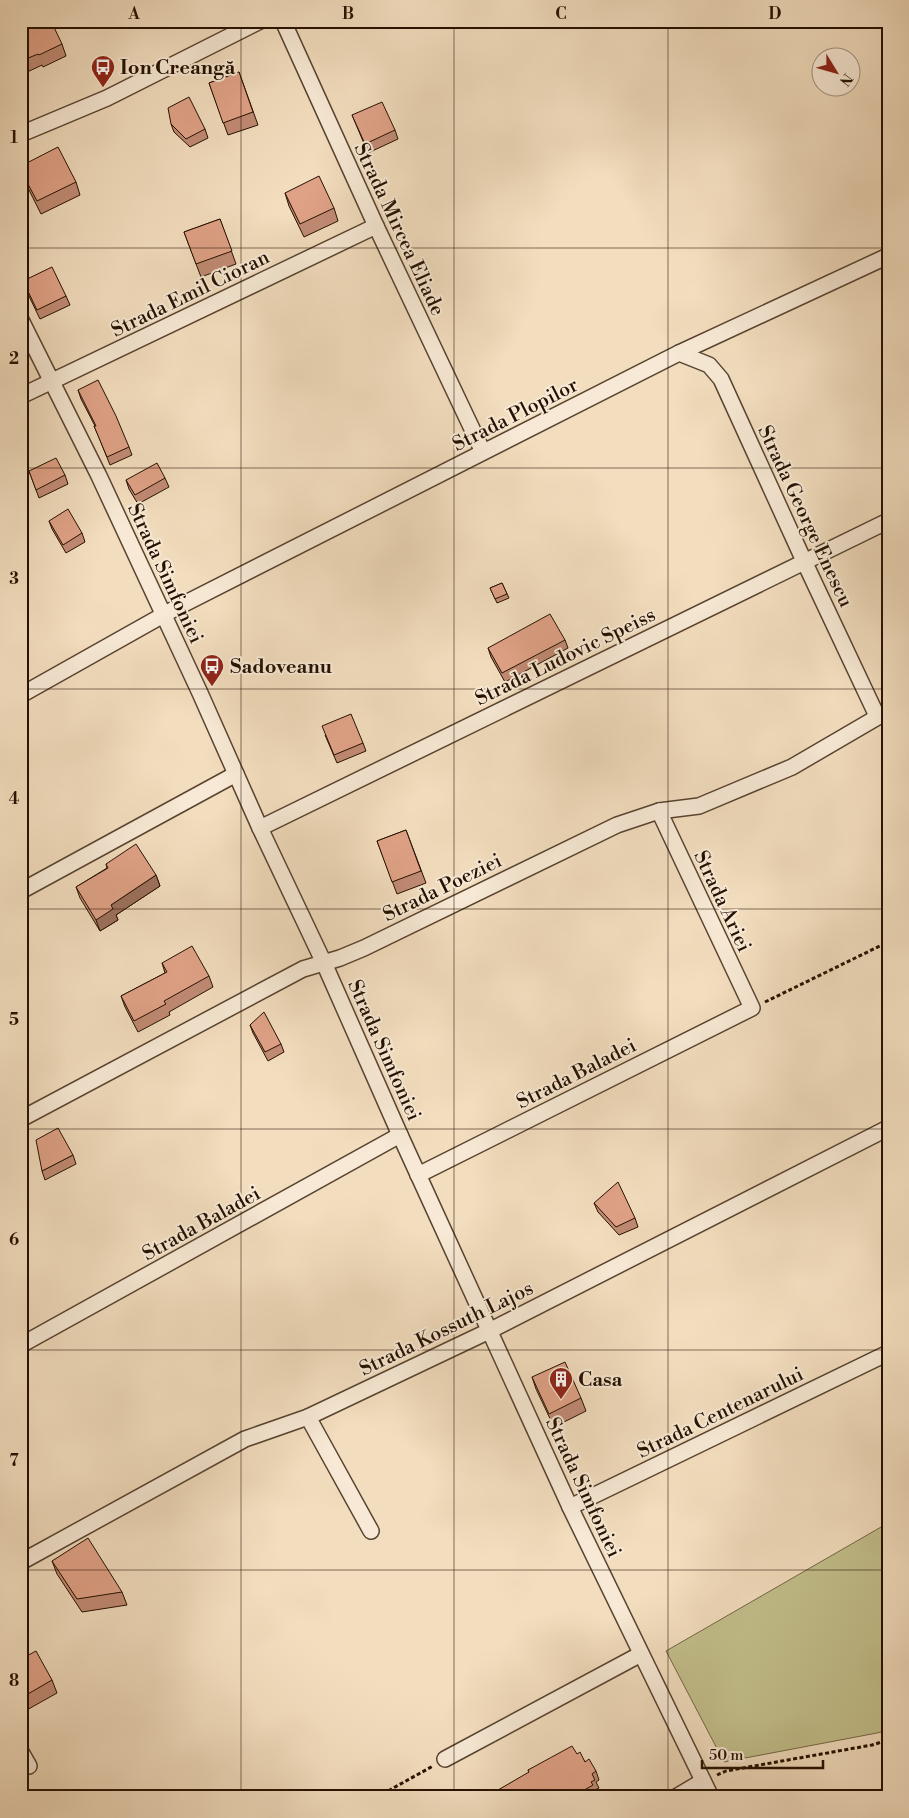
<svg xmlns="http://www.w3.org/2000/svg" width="909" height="1818" viewBox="0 0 909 1818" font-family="'Libre Bodoni',serif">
  <rect width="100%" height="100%" fill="#f2ddbe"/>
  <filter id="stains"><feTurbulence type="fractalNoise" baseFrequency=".004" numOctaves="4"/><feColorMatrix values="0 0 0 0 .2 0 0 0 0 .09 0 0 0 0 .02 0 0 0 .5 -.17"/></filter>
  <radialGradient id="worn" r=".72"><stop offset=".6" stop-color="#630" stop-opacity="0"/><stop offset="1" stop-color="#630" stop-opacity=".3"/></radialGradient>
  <path fill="#c2bf8c" stroke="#746846" d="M888,1523V1730L877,1733L724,1762L666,1651Z"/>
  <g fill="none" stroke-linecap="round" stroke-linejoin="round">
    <g stroke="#584330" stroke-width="18">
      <g id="minor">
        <path d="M283,21L376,226L483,452"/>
        <path d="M21,134L107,98L260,21"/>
        <path d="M21,320L99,476L200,693L260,828L324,963L400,1135L570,1507L711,1797"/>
        <path d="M679,353L709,365L721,379L804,561L877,716"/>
        <path d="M21,396L376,226"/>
        <path d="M21,695L174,609L679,353L888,256"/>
        <path d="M260,828L888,521"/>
        <path d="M21,891L236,774"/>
        <path d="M21,1119L303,969L340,958L364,948L617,825L659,811L699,806L792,767L888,711"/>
        <path d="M418,1175L752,1008L659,811"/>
        <path d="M21,1345L400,1135"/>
        <path d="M308,1417L371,1531"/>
        <path d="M570,1507L888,1353"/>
        <path d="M21,1562L245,1439L308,1417L489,1331L888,1128"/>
        <path d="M21,1752L29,1766"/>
        <path d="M445,1759L641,1654"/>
        <path d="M676,1797L703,1781"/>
      </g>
    </g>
    <g stroke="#251000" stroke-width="3" stroke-dasharray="4 2.5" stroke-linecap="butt">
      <path d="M765,1002L888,942"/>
      <path d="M717,1775L726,1771L872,1745L888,1740"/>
      <path d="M377,1797L433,1766"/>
    </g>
    <use href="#minor" stroke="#f7e9d5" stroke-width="15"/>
  </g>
  <g fill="#c18b74" stroke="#251000">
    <path d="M21,30L62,44L66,56L43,67L42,65L21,75Z"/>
    <path d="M239,72L258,125L228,135L209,83Z"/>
    <path d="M352,115L395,130L398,139L368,153Z"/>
    <path d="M171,124L205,129L208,138L190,147L174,132Z"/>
    <path d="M21,166L76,182L80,195L41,214L24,180L21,173Z"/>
    <path d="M285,193L334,208L338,221L304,237L289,206Z"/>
    <path d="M220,219L236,264L201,277L184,232Z"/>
    <path d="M23,281L66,296L70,305L40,319L26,290Z"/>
    <path d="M78,390L129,447L132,455L110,465L98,435L94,426H95L81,399Z"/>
    <path d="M29,471L65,475L68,484L39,498Z"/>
    <path d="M165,478L169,487L138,504L129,489L126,480Z"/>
    <path d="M49,521L82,533L85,542L66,553L52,529Z"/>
    <path d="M502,583L509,598L497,603L490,588Z"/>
    <path d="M565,640L568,648L505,682L491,657L488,648Z"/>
    <path d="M325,735L363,743L366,751L337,763Z"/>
    <path d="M406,830L426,883L397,894L377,841Z"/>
    <path d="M106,864L156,875L160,886L116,915L118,920L100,931L80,898L76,887L107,868Z"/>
    <path d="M162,963L209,976L213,987L169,1012L170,1015L138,1032L125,1007L121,996L165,973Z"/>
    <path d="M250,1025L281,1044L284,1052L268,1061L253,1033Z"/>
    <path d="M73,1155L76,1164L45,1180L42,1171Z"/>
    <path d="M594,1203L635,1218L638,1227L619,1235L598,1212Z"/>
    <path d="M532,1377L581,1398L586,1411L554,1427L536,1389Z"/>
    <path d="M52,1561L122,1592L127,1605L82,1612L57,1574Z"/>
    <path d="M21,1659L52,1680L57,1693L25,1711L21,1704Z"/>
    <path d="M577,1754L596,1771L599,1780L596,1782L599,1788L595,1790L596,1794L591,1797H486L529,1773L528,1770Z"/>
  </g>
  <path fill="#9d715e" stroke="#251000" d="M156,875L160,886L116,915L118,920L100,931L96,920L111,905Z"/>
  <g fill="#e0a287" stroke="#251000">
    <path d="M40,21H51L62,44L39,55L38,54L21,61V30Z"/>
    <path d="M239,72L253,112L223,123L209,83Z"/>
    <path d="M189,97L205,129L186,139L171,124L168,108Z"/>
    <path d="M382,102L395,130L365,144L352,115Z"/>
    <path d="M58,147L76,182L37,201L21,171V166Z"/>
    <path d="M319,176L334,208L300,224L285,193Z"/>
    <path d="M220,219L232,251L196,264L184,232Z"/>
    <path d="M52,267L66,296L37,310L23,281Z"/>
    <path d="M98,380L116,416L129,447L107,457L94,426H96L78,390Z"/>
    <path d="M56,458L65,475L36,490L29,471Z"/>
    <path d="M157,463L165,478L135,495L126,480Z"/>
    <path d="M68,509L82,533L63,545L49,521Z"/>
    <path d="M502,583L507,594L495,599L490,588Z"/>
    <path d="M550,614L565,640L502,673L488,648Z"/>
    <path d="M351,714L363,743L334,755L322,726Z"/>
    <path d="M406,830L421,871L392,882L377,841Z"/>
    <path d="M136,844L156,875L111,905L113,909L96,920L76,887L108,868L106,864Z"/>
    <path d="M192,946L209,976L164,1001L166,1004L134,1021L121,996L167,972L162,963Z"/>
    <path d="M264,1012L281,1044L265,1052L250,1025Z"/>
    <path d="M58,1128L73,1155L42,1171L36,1140Z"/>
    <path d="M618,1182L635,1218L616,1227L594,1203Z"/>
    <path d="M565,1362L581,1398L549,1414L532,1377Z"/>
    <path d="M88,1538L122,1592L77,1599L52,1561Z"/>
    <path d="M36,1651L52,1680L21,1698V1659Z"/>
    <path d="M572,1746L577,1754L580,1752L585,1762L589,1759L596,1771L592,1774L595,1780L591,1782L593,1785L572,1797H486L529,1772L528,1770Z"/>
  </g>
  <path fill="none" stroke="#251000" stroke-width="1" stroke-opacity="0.55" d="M241,21V1797M454,21V1797M668,21V1797M21,248H888M21,468H888M21,689H888M21,909H888M21,1129H888M21,1350H888M21,1570H888"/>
  <defs>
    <g id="bus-pin" transform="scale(1.25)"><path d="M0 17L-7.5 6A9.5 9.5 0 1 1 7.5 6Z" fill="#8f2418" stroke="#f7e9d5"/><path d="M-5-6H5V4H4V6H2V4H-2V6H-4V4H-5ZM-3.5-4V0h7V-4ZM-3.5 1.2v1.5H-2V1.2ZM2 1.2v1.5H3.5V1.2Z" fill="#fff"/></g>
    <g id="building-pin" transform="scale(1.25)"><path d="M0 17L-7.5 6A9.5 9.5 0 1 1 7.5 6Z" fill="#8f2418" stroke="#f7e9d5"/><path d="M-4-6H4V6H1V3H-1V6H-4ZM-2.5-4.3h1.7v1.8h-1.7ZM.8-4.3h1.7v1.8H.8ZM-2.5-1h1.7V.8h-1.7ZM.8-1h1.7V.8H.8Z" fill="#fff"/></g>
  </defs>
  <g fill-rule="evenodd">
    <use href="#bus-pin" x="103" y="67"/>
    <use href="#bus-pin" x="212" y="666"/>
    <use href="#building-pin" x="561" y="1379"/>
  </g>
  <g text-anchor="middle" stroke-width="4" stroke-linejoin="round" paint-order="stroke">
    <g font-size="20" font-weight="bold" fill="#251000" stroke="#f7e9d5" text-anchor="start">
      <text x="120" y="74">Ion Creangă</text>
      <text x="230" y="673">Sadoveanu</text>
      <text x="578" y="1386">Casa</text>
    </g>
    <g font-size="20" fill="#251000" stroke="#f7e9d5">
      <text transform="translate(400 229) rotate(65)" y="7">Strada Mircea Eliade</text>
      <text transform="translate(190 293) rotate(-26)" y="7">Strada Emil Cioran</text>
      <text transform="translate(515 414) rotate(-27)" y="7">Strada Plopilor</text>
      <text transform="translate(806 516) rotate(65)" y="7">Strada George Enescu</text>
      <text transform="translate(166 573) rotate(65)" y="7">Strada Simfoniei</text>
      <text transform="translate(565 656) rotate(-26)" y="7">Strada Ludovic Speiss</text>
      <text transform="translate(442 887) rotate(-26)" y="7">Strada Poeziei</text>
      <text transform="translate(723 901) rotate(65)" y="7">Strada Ariei</text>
      <text transform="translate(385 1050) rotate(66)" y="7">Strada Simfoniei</text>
      <text transform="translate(576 1073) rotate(-27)" y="7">Strada Baladei</text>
      <text transform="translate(201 1223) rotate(-29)" y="7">Strada Baladei</text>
      <text transform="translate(446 1328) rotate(-26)" y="7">Strada Kossuth Lajos</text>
      <text transform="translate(720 1412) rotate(-26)" y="7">Strada Centenarului</text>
      <text transform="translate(584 1487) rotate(65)" y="7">Strada Simfoniei</text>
    </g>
  </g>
  <rect width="909" height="1818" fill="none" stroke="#f2ddbe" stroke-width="55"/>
  <g transform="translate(836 72) rotate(127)"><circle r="24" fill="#f7e9d5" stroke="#a39280"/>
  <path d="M0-4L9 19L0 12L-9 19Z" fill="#8f2418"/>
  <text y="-8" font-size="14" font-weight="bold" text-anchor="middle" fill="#251000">N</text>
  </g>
  <path d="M702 1760v8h121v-8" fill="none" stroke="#251000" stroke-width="2.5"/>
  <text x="709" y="1760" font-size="15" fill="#251000" stroke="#f7e9d5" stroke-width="4" paint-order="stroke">50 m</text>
  <rect x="28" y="28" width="854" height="1762" fill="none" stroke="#251000" stroke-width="2"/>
  <g font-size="16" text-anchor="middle" font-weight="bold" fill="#251000">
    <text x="134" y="19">A</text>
    <text x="348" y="19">B</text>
    <text x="561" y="19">C</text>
    <text x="775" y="19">D</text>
    <text x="14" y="143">1</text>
    <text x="14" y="364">2</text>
    <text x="14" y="584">3</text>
    <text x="14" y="804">4</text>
    <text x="14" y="1025">5</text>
    <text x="14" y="1245">6</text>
    <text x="14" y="1466">7</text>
    <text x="14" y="1686">8</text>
  </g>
  <rect width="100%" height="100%" filter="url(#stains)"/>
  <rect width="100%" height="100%" fill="url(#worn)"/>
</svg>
